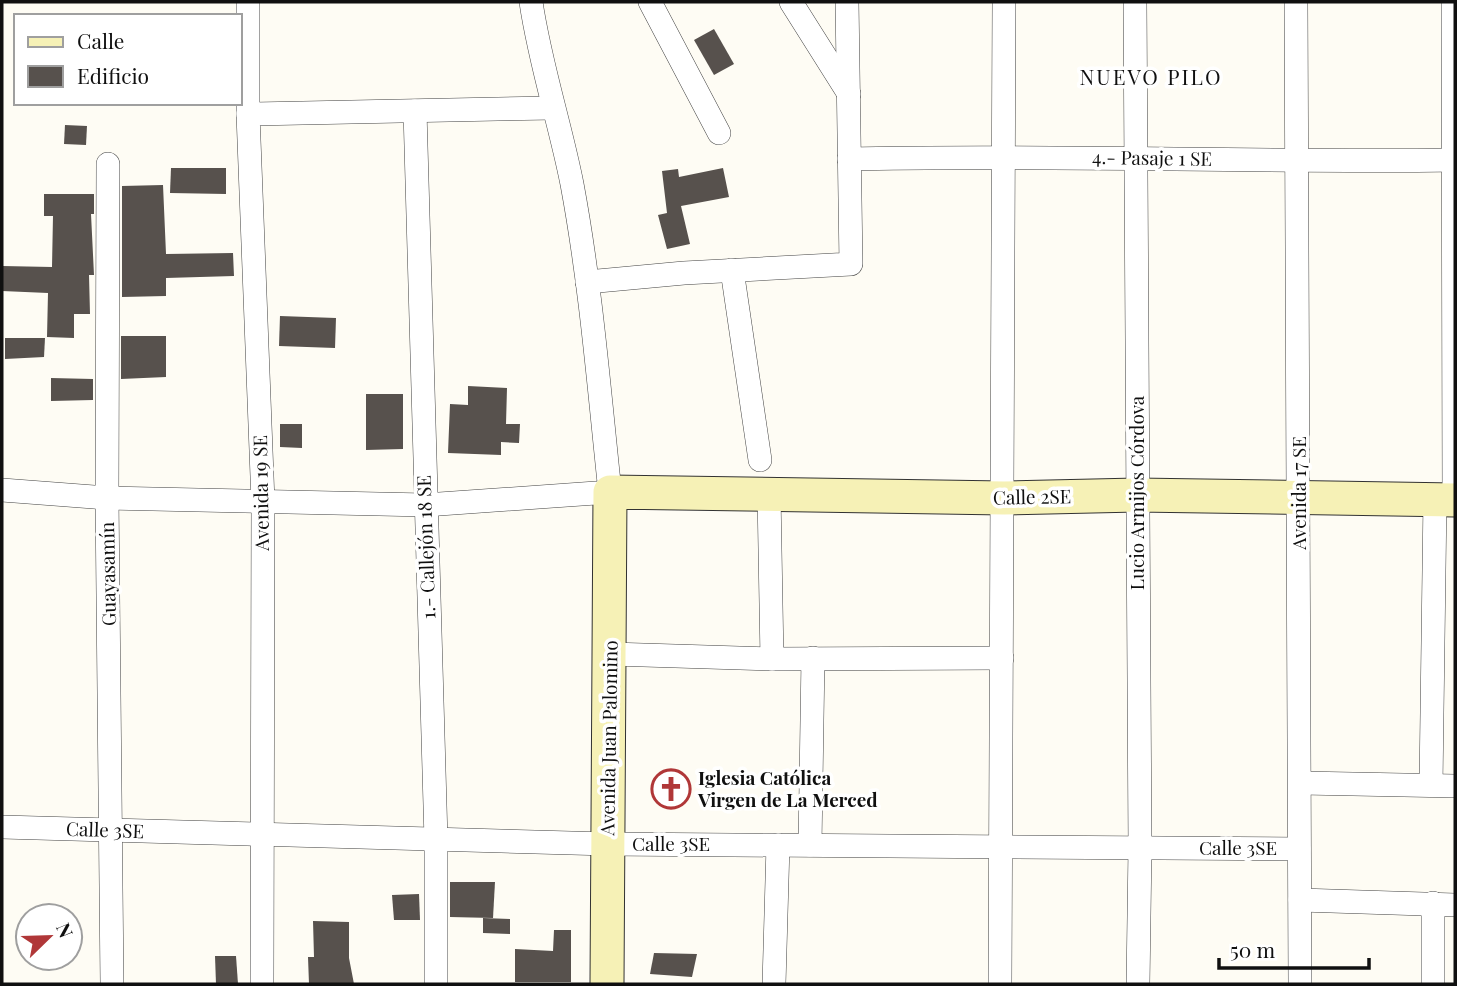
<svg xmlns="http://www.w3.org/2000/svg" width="1457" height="986" viewBox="0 0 1457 986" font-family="'Playfair Display',serif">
  <rect width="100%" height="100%" fill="#fefcf4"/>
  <g fill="#57514d">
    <path d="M714,29L734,64L714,75L694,40Z"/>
    <path d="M65,125L87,126L86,145L64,144Z"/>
    <path d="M171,168H226V194L170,193Z"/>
    <path d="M723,168L729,197L681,206L690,244L667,249L658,215L667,213L662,171L678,169L679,177Z"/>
    <path d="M163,185L166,254L233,253L234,276L166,278V296L122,297V186Z"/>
    <path d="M44,194H94V214H91L94,275H89L90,314H74V338L47,337L48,293L2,291V266L52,267L53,216H44Z"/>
    <path d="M280,316L336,318L335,348L279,346Z"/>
    <path d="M121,336H166V377L121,379Z"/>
    <path d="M5,338H45L44,357L5,359Z"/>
    <path d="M51,378L93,379V400L51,401Z"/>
    <path d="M468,386L507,388L506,424H520L519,443L501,442V455L448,453L450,404L468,405Z"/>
    <path d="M366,394H403V449L366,450Z"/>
    <path d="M280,424H302V448L280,447Z"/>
    <path d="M450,882H495L493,918L450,917Z"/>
    <path d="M419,894L420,920H394L392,895Z"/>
    <path d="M483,918L510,919V934L483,933Z"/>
    <path d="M313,921L349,922V958L354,984H309L308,957H314Z"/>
    <path d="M554,930H571V982H515V949L553,951Z"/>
    <path d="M654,953L697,954L692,977L650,974Z"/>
    <path d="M215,956H236L238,984H216Z"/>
  </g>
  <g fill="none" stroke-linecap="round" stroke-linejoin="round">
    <g stroke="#434343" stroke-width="24">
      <g id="street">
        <path d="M248,2V114L263,502L262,984"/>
        <path d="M650,2L719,133"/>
        <path d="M791,2L849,94"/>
        <path d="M1135,2L1140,848L1138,984"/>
        <path d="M1296,2L1300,984"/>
        <path d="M1453,2L1454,500"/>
        <path d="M415,111L436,840V984"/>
        <path d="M248,114L552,108"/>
        <path d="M849,159C1051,154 1253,163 1455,160"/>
        <path d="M108,164L107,498L112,984"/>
        <path d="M732,270L760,460"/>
        <path d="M587,282L684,273L851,264L847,2"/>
        <path d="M2,490L107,498L425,505L610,492C599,389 591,286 572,184C560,123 540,64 531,2"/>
        <path d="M769,494L772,659"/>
        <path d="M611,654L772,659L1002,658"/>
        <path d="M1302,783L1455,786"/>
        <path d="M1431,785L1435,499"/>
        <path d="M2,827L608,844L1299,849"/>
        <path d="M810,845L813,658"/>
        <path d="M1300,900L1455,905"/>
        <path d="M774,984L778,845"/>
        <path d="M1000,984L1004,2"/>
        <path d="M1433,984V903"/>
      </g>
    </g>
    <g stroke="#323232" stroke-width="35">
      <path id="secondary" d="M607,984L610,492L1004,498L1137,495L1455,500"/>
    </g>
    <use href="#street" stroke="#fff" stroke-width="23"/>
    <use href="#secondary" stroke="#f6f1b6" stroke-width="33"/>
  </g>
  <defs>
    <g id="church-ring" transform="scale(2.0125)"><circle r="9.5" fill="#fff" stroke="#b03738" stroke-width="1.5"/><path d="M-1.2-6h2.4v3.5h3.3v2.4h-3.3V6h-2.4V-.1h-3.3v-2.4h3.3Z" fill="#b03738"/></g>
  </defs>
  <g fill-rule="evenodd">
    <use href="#church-ring" x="671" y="789"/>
  </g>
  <g text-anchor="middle" stroke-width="7" stroke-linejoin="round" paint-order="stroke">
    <g font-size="19" fill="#101010" stroke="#fff">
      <text transform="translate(1152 158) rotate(1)" y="7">4.- Pasaje 1 SE</text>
      <text transform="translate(261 493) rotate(-91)" y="7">Avenida 19 SE</text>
      <text transform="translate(1137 493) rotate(-90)" y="7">Lucio Armijos Córdova</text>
      <text transform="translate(1299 493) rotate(-90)" y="7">Avenida 17 SE</text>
      <text transform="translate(1032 497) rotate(-1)" y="7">Calle 2SE</text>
      <text transform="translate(426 547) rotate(-92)" y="7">1.- Callejón 18 SE</text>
      <text transform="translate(108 574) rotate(-91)" y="7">Guayasamín</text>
      <text transform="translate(609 738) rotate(-89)" y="7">Avenida Juan Palomino</text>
      <text transform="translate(105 830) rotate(2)" y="7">Calle 3SE</text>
      <text x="671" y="851">Calle 3SE</text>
      <text x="1238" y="855">Calle 3SE</text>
    </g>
    <g font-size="19" font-weight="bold" fill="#101010" stroke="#fff" text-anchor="start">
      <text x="698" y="785">Iglesia Católica<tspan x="698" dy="22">Virgen de La Merced</tspan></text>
    </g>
    <g font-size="21" letter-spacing="2" fill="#101010" stroke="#fff">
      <text x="1151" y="85">NUEVO PILO</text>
    </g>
  </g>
  <rect width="1457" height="986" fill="none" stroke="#101010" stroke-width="7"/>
  <rect x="14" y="14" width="228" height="91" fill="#ffffff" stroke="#9f9f9f" stroke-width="2"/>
  <rect x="28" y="37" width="35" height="10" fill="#f6f1b6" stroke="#9f9f9f" stroke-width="2"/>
  <text x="77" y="49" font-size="21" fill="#101010">Calle</text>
  <rect x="28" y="66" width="35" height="21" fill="#57514d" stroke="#9f9f9f" stroke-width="2"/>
  <text x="77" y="84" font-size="21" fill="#101010">Edificio</text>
  <g transform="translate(49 937) rotate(67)"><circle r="33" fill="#ffffff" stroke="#9f9f9f" stroke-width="2"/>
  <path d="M0-5L12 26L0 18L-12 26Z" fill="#b03738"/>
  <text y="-10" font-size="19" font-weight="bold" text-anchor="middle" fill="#101010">N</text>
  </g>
  <path d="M1219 958v10h150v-10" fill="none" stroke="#101010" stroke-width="3.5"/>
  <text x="1230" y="958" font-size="21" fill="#101010" stroke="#ffffff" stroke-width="5" paint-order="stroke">50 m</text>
</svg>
